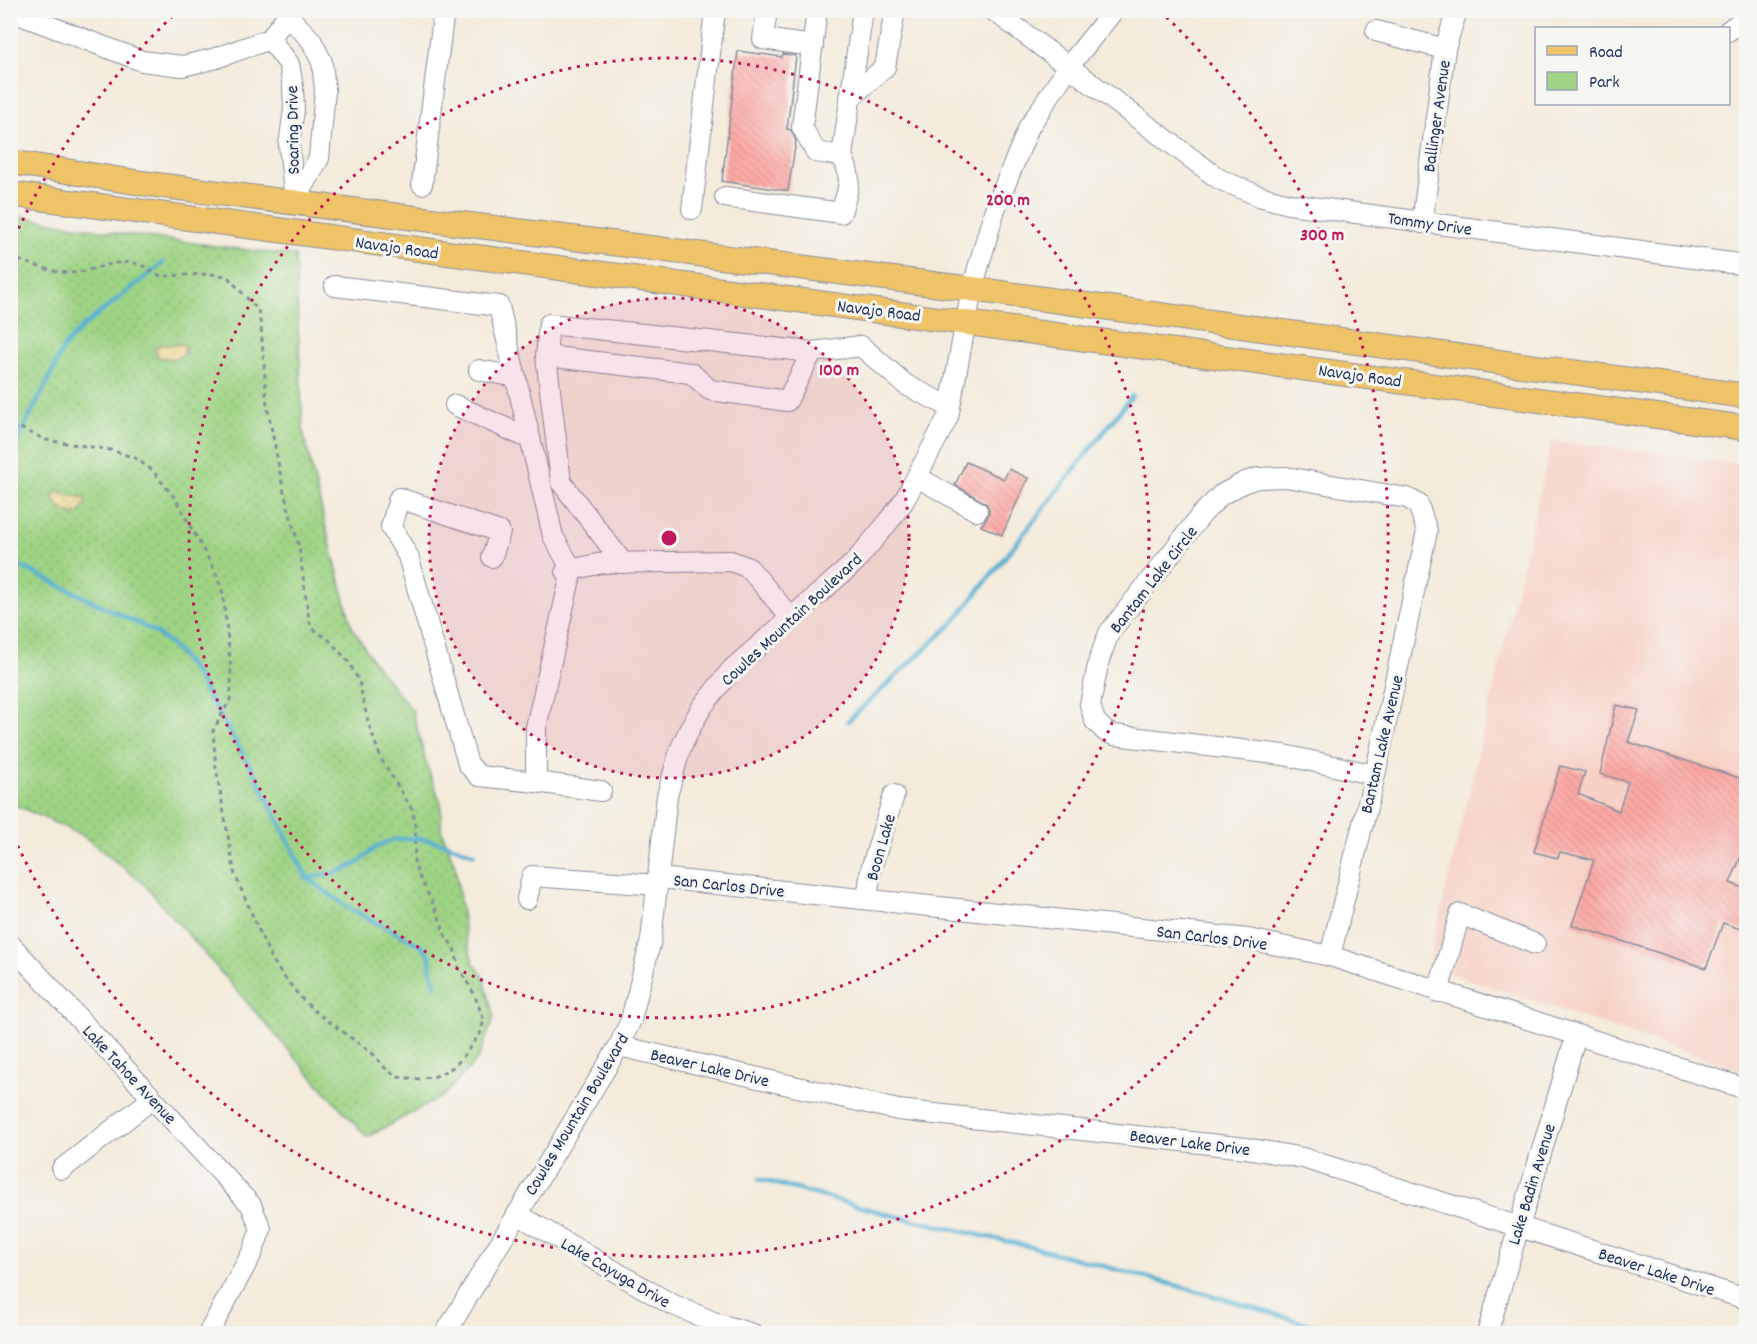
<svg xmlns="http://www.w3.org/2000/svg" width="1757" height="1344" viewBox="0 0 1757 1344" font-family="Dekko,sans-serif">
  <defs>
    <pattern id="green-dots" width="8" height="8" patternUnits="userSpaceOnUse" patternTransform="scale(1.5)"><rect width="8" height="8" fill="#9fd485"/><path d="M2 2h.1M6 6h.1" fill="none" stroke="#88b675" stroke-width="1.8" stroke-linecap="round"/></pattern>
    <pattern id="sand-dots" width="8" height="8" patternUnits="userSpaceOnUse" patternTransform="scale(1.5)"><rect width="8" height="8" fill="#eeda9e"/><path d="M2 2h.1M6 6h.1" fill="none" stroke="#ccbb8a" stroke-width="1.8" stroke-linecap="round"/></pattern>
    <pattern id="building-back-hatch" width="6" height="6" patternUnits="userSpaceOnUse" patternTransform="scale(1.5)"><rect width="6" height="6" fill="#fda9a5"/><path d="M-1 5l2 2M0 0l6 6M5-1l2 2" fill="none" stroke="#d89290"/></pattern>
  </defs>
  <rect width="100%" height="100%" fill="#f6f6f2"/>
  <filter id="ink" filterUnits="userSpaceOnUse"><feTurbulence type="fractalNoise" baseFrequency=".0167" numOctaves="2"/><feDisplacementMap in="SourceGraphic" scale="12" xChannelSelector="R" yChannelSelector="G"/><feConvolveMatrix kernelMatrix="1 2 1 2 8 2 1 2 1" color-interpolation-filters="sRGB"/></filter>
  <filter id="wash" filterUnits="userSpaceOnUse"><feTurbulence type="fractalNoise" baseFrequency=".008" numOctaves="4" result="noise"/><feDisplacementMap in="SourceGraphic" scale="24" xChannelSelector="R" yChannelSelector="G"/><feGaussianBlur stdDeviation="1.35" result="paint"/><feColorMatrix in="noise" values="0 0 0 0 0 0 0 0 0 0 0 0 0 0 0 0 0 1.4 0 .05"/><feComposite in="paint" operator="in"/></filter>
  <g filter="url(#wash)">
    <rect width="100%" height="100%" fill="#f4ebdb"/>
    <path fill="#f7d1c6" d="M1552,440L1746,465V1072L1428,966Z"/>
    <path fill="url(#green-dots)" stroke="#5d8272" stroke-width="1.5" d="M11,215L123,234L295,256L303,431L324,520L352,627L375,664L412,710L427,766L441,803V829L455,866L465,935L473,962L484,978L494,1017L478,1059L443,1096L367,1137L306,1070L144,884L82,835L11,803Z"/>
    <g fill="url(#sand-dots)" stroke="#84847e" stroke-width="1.5">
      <path d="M160,344L168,345L182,344L185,346V354L174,359L158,357L155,350Z"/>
      <path d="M60,491L68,495L84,497L86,501L81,512L73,515L59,508L53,498L56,492Z"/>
    </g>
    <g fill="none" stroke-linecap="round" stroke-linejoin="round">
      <g stroke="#56b1d3" stroke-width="4.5">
        <path d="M10,454L48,381L63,348L81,328L163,263"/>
        <path d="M10,561L135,622L155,632L170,644L192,669L256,776L307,878L350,909L422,946L430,956V964L436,986"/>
        <path d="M848,721L954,622L1132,396"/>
        <path d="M307,878C324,875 341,873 356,864C364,859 370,851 378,846C408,830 445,842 474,854"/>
        <path d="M759,1179L891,1215L1036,1248L1204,1293L1342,1334"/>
      </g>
    </g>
    <g id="blocks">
      <g fill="url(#building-back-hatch)">
        <path d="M738,51L782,57L783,54L796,56L787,129L791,130L796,141L788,191L722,181Z"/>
        <path d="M966,462L1004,479L1009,469L1028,478L1002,535L981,526L988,516L989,509L987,504L955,485Z"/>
        <path d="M1616,705L1639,710L1628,742L1746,780V855L1742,854L1730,883L1746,889V931L1723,923L1706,968L1572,925L1594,860L1560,852L1558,858L1534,852L1560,766L1585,772L1578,794L1619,811L1628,782L1600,774Z"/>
      </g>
    </g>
  </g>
  <g filter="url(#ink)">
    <use href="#blocks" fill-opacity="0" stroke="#888d9c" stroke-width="1.5"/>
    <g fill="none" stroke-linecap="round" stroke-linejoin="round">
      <g stroke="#888d9c" stroke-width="22">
        <g id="minor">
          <path d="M767,10L763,39L813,46"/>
          <path d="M817,10L802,127L816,152L842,156"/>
          <path d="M993,10L1219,179L1259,196L1289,204L1746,265"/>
          <path d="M10,11L142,61L182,66L213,59L270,39L291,10"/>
          <path d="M288,16L311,40L322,62L325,90L319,158L295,202"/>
          <path d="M1376,31L1445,49"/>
          <path d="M1728,31L1746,18"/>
          <path d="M270,39L289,64L293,87L294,109L289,145L295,202"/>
          <path d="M850,98L885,67L895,10"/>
          <path d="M422,184L444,10"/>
          <path d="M725,197L841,213C848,188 854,180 842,156L863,10"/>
          <path d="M692,209L715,10"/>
          <path d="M1422,223L1445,49L1457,10"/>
          <path d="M335,286L499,306L553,536L572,570L536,727V782L601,791"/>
          <path d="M812,352L787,401L710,390L691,373L546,356L549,324L812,352L861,346L906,385L950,407"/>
          <path d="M546,356L561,482L623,563"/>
          <path d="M479,370L516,377"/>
          <path d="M455,405L530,439"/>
          <path d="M917,477L977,511"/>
          <path d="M492,557L500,532L399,498L391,527L408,556L468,764L479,776L536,782"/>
          <path d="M566,571L602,563L731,561L749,568L791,618"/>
          <path d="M659,878L1248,939L1330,956L1746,1089"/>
          <path d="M527,899L532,876L658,885"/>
          <path d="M867,899L871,869L894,795"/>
          <path d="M10,944L251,1205L261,1229L252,1253L208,1334"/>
          <path d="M1330,956L1375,775L1427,531L1418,504L1407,498L1286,477L1258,478L1245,482L1221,495L1202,514L1109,633L1099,660L1090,705L1095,721L1106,732L1114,735L1284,755L1375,775"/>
          <path d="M1438,992L1460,914L1535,944"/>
          <path d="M619,1046L898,1110L1246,1148L1303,1158L1746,1299"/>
          <path d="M62,1169L152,1099"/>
          <path d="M517,1214L669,1303L716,1323L753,1334"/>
          <path d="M445,1334L619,1046L631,1020L651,940L667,796L680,750L690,728L702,707L732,669L854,563L890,520L905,499L948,417L972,289L995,209L1029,127L1069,66L1114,10"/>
          <path d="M1487,1334L1576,1036"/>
        </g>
      </g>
      <g stroke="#888d9c" stroke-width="26">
        <g id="major">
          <path d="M10,162L141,183L972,289L1746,396"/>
          <path d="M10,194L1746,428"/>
        </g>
      </g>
      <path stroke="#888d9c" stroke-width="3" stroke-dasharray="4.5 4.5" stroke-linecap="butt" d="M10,258C33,263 55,276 79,272C98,269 114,260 134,263C145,264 152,275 163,276L210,274L227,276L258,310L261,326L267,405L283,488L299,547L309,620L312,628L329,640L348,661L359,681L368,722L381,759L413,811L416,828L414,863L420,878L438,914L445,935L454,948L459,968L474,994L484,1020L480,1034L465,1054L455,1066L436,1076L419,1079L398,1077L385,1068L373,1054L316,1012L300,997L278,969L267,949L235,875L216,768L213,731L230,700L231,689V670L223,594L216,573L175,498L152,470L135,458L111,450L46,440L18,427L10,431"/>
      <use href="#minor" stroke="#fff" stroke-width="20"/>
      <use href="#major" stroke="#efc469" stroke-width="24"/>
    </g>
  </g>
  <circle cx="669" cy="538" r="240" fill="#c2185b" fill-opacity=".12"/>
  <g fill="none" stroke="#c2185b" stroke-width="3" stroke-dasharray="3 6">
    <circle cx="669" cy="538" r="240"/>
    <circle cx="669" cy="538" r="480"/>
    <path d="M11 245A720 720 0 0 1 178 11M1160 11A720 720 0 1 1 11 831"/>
  </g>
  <g text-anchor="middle" stroke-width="6" stroke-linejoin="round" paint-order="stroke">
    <g font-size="18" fill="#1b2f5e" stroke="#f6f6f2">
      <text transform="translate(1436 116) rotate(-82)" y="6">Ballinger Avenue</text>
      <text transform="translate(292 130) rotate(-91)" y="6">Soaring Drive</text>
      <text transform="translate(1430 223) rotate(8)" y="6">Tommy Drive</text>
      <text transform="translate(397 247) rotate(8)" y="6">Navajo Road</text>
      <text transform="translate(879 310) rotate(7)" y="6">Navajo Road</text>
      <text transform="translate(1360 375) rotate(8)" y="6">Navajo Road</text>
      <text transform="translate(1153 579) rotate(-52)" y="6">Bantam Lake Circle</text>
      <text transform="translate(791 619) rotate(-43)" y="6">Cowles Mountain Boulevard</text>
      <text transform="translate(1381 744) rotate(-77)" y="6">Bantam Lake Avenue</text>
      <text transform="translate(880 847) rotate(-74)" y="6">Boon Lake</text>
      <text transform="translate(729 885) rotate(6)" y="6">San Carlos Drive</text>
      <text transform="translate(1212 937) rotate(7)" y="6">San Carlos Drive</text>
      <text transform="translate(710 1067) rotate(13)" y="6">Beaver Lake Drive</text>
      <text transform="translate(130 1074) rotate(47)" y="6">Lake Tahoe Avenue</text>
      <text transform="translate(576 1114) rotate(-59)" y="6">Cowles Mountain Boulevard</text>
      <text transform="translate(1190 1142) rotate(7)" y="6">Beaver Lake Drive</text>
      <text transform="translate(1531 1184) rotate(-73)" y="6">Lake Badin Avenue</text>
      <text transform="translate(1657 1271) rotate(18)" y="6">Beaver Lake Drive</text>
      <text transform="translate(616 1272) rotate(30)" y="6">Lake Cayuga Drive</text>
    </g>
  </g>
  <circle cx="669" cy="538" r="9" fill="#c2185b" stroke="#f6f6f2" stroke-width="3"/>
  <g font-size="18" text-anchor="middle" font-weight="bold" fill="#c2185b" stroke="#f6f6f2" stroke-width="6" stroke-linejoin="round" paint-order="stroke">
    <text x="1008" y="205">200 m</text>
    <text x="1322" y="240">300 m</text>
    <text x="839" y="375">100 m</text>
  </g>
  <rect width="1757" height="1344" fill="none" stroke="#f6f6f2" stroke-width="36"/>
  <rect x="1535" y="27" width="195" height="78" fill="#f6f6f2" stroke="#9ea6b7" stroke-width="1.5"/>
  <rect x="1547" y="46" width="30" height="9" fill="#efc469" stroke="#9ea6b7" stroke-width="1.5"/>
  <text x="1589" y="57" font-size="18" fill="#1b2f5e">Road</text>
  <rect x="1547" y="72" width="30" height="18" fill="#9fd485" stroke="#9ea6b7" stroke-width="1.5"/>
  <text x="1589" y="87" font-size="18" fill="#1b2f5e">Park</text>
</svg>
